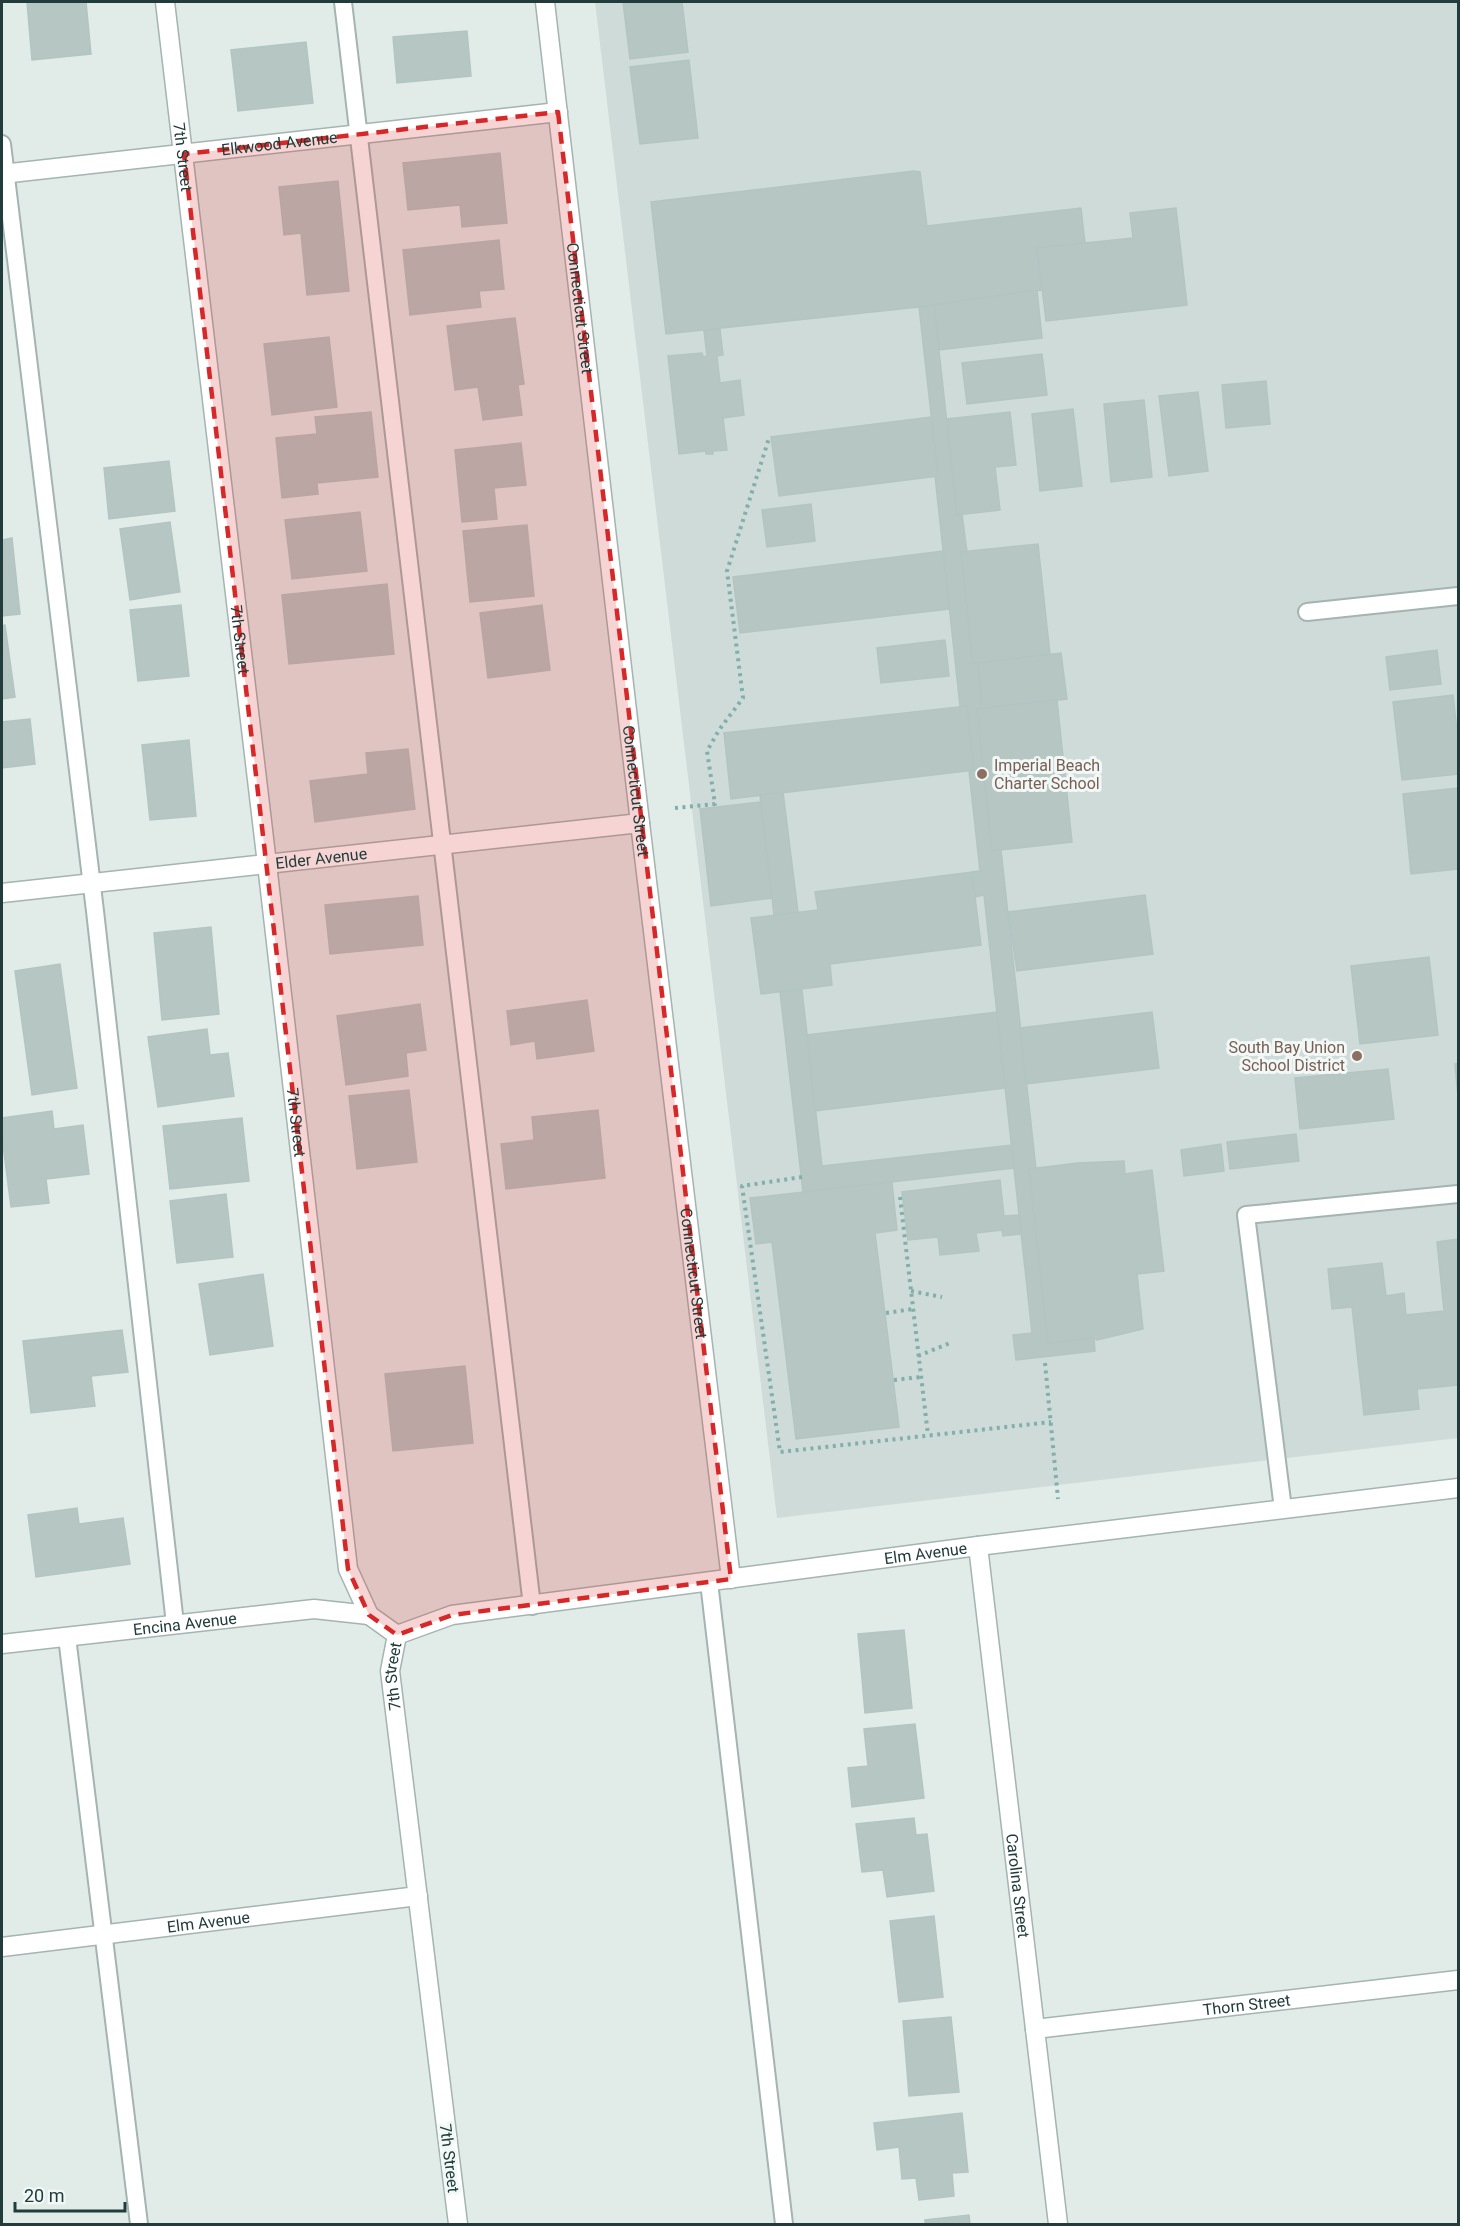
<svg xmlns="http://www.w3.org/2000/svg" width="1460" height="2226" viewBox="0 0 1460 2226" font-family="Roboto,sans-serif">
  <rect width="100%" height="100%" fill="#e1ece9"/>
  <path fill="#cfdbd8" d="M595,2H1458V1438L777,1518Z"/>
  <g fill="#b6c6c3" stroke="#b3c5c2" stroke-width="1.5">
    <path d="M27,2H86L91,54L32,60Z"/>
    <path d="M623,2H682L688,52L630,59Z"/>
    <path d="M467,31L471,76L397,83L393,37Z"/>
    <path d="M306,42L313,103L238,111L231,50Z"/>
    <path d="M689,60L698,138L640,144L630,67Z"/>
    <path d="M500,153L507,223L462,227L460,205L408,210L403,163Z"/>
    <path d="M914,171L920,172L927,226L1081,208L1085,243L1037,248L1042,290L919,307L666,334L651,202Z"/>
    <path d="M338,181L349,291L307,295L301,233L284,235L279,187Z"/>
    <path d="M1176,208L1187,305L1046,321L1037,248L1133,238L1130,213Z"/>
    <path d="M499,240L504,289L479,291L481,307L410,315L403,250Z"/>
    <path d="M1037,290L1042,338L939,350L934,305Z"/>
    <path d="M934,305L957,515L962,514L967,552H961L973,663H978L982,708L977,709L992,851L1001,850L1036,1169H1029L1048,1343L1094,1338L1095,1351L1016,1360L1013,1335L1032,1333L984,895L975,897L972,872L980,871L969,771L974,770L967,706H960L935,476H938L919,307Z"/>
    <path d="M515,318L524,384L518,385L522,415L483,420L478,387L455,390L447,326Z"/>
    <path d="M720,329L723,355L717,356L720,383L740,380L744,415L723,418L727,450L713,451V454H706V451L679,454L668,356L702,353L703,357L707,356L704,331Z"/>
    <path d="M329,337L337,407L272,415L264,344Z"/>
    <path d="M1042,354L1047,395L967,404L962,363Z"/>
    <path d="M1266,381L1270,424L1226,428L1222,385Z"/>
    <path d="M1198,392L1208,471L1169,476L1159,396Z"/>
    <path d="M1144,400L1152,477L1111,482L1104,404Z"/>
    <path d="M1073,409L1082,486L1040,491L1032,414Z"/>
    <path d="M371,412L378,477L317,483L318,494L282,498L276,438L317,434L315,417Z"/>
    <path d="M1010,412L1016,465L995,467L1000,510L957,515L947,419Z"/>
    <path d="M931,417L938,476L779,496L771,437Z"/>
    <path d="M521,443L526,485L494,488L497,519L462,522L455,450Z"/>
    <path d="M169,461L175,511L109,519L104,468Z"/>
    <path d="M811,504L815,541L767,547L762,510Z"/>
    <path d="M360,512L367,571L292,579L285,520Z"/>
    <path d="M170,522L180,592L130,600L120,529Z"/>
    <path d="M527,525L534,596L470,602L463,531Z"/>
    <path d="M12,538L20,614L2,616V540Z"/>
    <path d="M1038,544L1050,654L973,663L961,552Z"/>
    <path d="M943,551L949,609L740,633L733,577Z"/>
    <path d="M387,584L394,654L289,664L282,595Z"/>
    <path d="M181,605L189,676L138,681L130,610Z"/>
    <path d="M542,605L550,670L488,678L480,613Z"/>
    <path d="M5,625L15,697L2,699V626Z"/>
    <path d="M945,640L949,676L881,683L877,648Z"/>
    <path d="M1437,650L1441,684L1390,690L1386,657Z"/>
    <path d="M1061,653L1067,699L982,708L978,663Z"/>
    <path d="M1453,695L1458,739V774L1402,780L1393,702Z"/>
    <path d="M1057,700L1072,842L992,851L977,709Z"/>
    <path d="M967,706L974,770L731,799L724,733Z"/>
    <path d="M30,719L35,764L2,768V722Z"/>
    <path d="M189,740L196,816L150,820L142,745Z"/>
    <path d="M408,749L415,809L315,822L310,781L368,774L366,753Z"/>
    <path d="M1458,788V869L1411,874L1403,794Z"/>
    <path d="M783,792L798,912L774,915L760,795Z"/>
    <path d="M760,802L772,898L711,906L700,809Z"/>
    <path d="M972,872L981,945L830,964L832,985L761,994L751,918L818,910L815,892Z"/>
    <path d="M1145,895L1153,954L1017,971L1008,912Z"/>
    <path d="M418,896L423,945L330,954L325,905Z"/>
    <path d="M211,927L219,1014L162,1020L154,933Z"/>
    <path d="M1429,957L1438,1035L1360,1044L1351,966Z"/>
    <path d="M60,964L77,1088L32,1095L15,971Z"/>
    <path d="M802,990L822,1166L1012,1145L1014,1168L803,1192L780,992Z"/>
    <path d="M587,1000L594,1051L537,1059L535,1041L511,1045L507,1011Z"/>
    <path d="M420,1004L426,1050L406,1053L408,1076L346,1085L337,1016Z"/>
    <path d="M997,1012L1005,1088L815,1111L807,1035Z"/>
    <path d="M1152,1012L1159,1068L1026,1084L1020,1028Z"/>
    <path d="M207,1029L210,1055L228,1053L234,1096L158,1107L148,1037Z"/>
    <path d="M1458,1063V1096L1455,1064Z"/>
    <path d="M1388,1069L1394,1119L1300,1129L1295,1078Z"/>
    <path d="M409,1090L417,1162L357,1169L349,1096Z"/>
    <path d="M598,1110L605,1178L506,1189L501,1144L534,1140L532,1117Z"/>
    <path d="M52,1111L54,1129L83,1125L89,1174L46,1179L49,1203L11,1207L2,1137V1118Z"/>
    <path d="M242,1118L249,1181L170,1189L163,1126Z"/>
    <path d="M1296,1134L1299,1161L1230,1169L1227,1142Z"/>
    <path d="M1221,1144L1224,1171L1184,1176L1181,1150Z"/>
    <path d="M1124,1161L1125,1174L1152,1170L1164,1271L1137,1274L1143,1329L1097,1340L1094,1338L1048,1343L1029,1169L1078,1163Z"/>
    <path d="M1000,1180L1004,1216L1019,1215L1021,1234L1003,1236L1002,1230L976,1233L979,1251L940,1255L938,1237L908,1240L902,1192Z"/>
    <path d="M892,1182L897,1230L875,1233L899,1427L796,1439L772,1242L756,1244L750,1198Z"/>
    <path d="M226,1194L233,1257L177,1263L170,1201Z"/>
    <path d="M1458,1239V1385L1417,1389L1419,1409L1364,1415L1352,1307L1332,1309L1328,1269L1382,1263L1386,1296L1404,1293L1406,1315L1444,1311L1437,1242Z"/>
    <path d="M263,1274L273,1346L210,1355L199,1284Z"/>
    <path d="M122,1330L128,1372L91,1376L95,1406L31,1413L23,1341Z"/>
    <path d="M465,1366L473,1443L393,1451L385,1374Z"/>
    <path d="M77,1508L79,1524L123,1518L130,1564L36,1577L28,1515Z"/>
    <path d="M904,1630L912,1708L865,1713L858,1634Z"/>
    <path d="M915,1724L924,1798L852,1807L848,1768L868,1766L864,1729Z"/>
    <path d="M914,1818L916,1835L927,1834L934,1891L887,1897L883,1870L862,1872L856,1824Z"/>
    <path d="M934,1916L943,1997L899,2002L890,1921Z"/>
    <path d="M951,2017L959,2092L909,2096L903,2021Z"/>
    <path d="M962,2113L968,2172L952,2173L954,2196L919,2200L916,2178L902,2179L899,2147L877,2150L874,2123Z"/>
    <path d="M969,2215L970,2224H925V2220Z"/>
  </g>
  <g fill="none" stroke-linecap="round" stroke-linejoin="round">
    <g stroke="#a4b4b1" stroke-width="20">
      <g id="service">
        <path d="M343,2L532,1606"/>
        <path d="M2,144L95,911L175,1624"/>
        <path d="M1307,612L1458,596"/>
        <path d="M1283,1509L1246,1215L1458,1194"/>
        <path d="M709,1582L784,2224"/>
        <path d="M67,1637L139,2224"/>
      </g>
    </g>
    <g stroke="#a4b4b1" stroke-width="21">
      <g id="minor">
        <path id="s1" d="M165,2L267,864L348,1569L369,1615L397,1635"/>
        <path id="s2" d="M2,174L558,112"/>
        <path id="s3" d="M2,893L640,823"/>
        <path id="s4" d="M2,1644L314,1609L369,1615"/>
        <path id="s5" d="M1035,2029L1458,1980"/>
      </g>
    </g>
    <g stroke="#a4b4b1" stroke-width="21">
      <g id="tertiary">
        <path id="s6" d="M545,2L640,823L731,1579"/>
        <path id="s7" d="M978,1546L1058,2224"/>
        <path id="s8" d="M2,1947L418,1896"/>
        <path id="s9" d="M458,2224L390,1671L397,1635L452,1615L978,1546L1458,1488"/>
      </g>
    </g>
    <g stroke="#81b0ab" stroke-width="4" stroke-dasharray="3 4.5" stroke-linecap="butt">
      <path d="M675,808L715,804L707,751L719,730L743,698L727,571L769,438"/>
      <path d="M802,1177L742,1186L780,1452L1051,1422"/>
      <path d="M900,1197L928,1435"/>
      <path d="M911,1291L942,1297"/>
      <path d="M886,1313L913,1309"/>
      <path d="M918,1356L950,1343"/>
      <path d="M1045,1363L1058,1499"/>
      <path d="M894,1380L921,1377"/>
    </g>
    <use href="#service" stroke="#fff" stroke-width="16"/>
    <use href="#minor" stroke="#fff" stroke-width="18"/>
    <use href="#tertiary" stroke="#fff" stroke-width="18"/>
  </g>
  <path fill="#d62828" fill-opacity="0.2" stroke="#d62828" stroke-width="4.5" stroke-dasharray="12 8" stroke-linejoin="round" d="M558,112L731,1579L452,1615L397,1635L369,1615L348,1569L184,154Z"/>
  <g fill="#8d6e63" stroke="#f1f8f6" stroke-width="2">
    <circle cx="982" cy="774" r="6"/>
    <circle cx="1357" cy="1056" r="6"/>
  </g>
  <g text-anchor="middle" stroke-width="6" stroke-linejoin="round" paint-order="stroke">
    <g font-size="16" fill="#213c3b" stroke="#f1f8f6">
      <text dy="6" stroke="none"><textPath href="#s2" startOffset="279">Elkwood Avenue</textPath></text>
      <text dy="6" stroke="none"><textPath href="#s1" startOffset="156">7th Street</textPath></text>
      <text dy="6" stroke="none"><textPath href="#s6" startOffset="308">Connecticut Street</textPath></text>
      <text dy="6" stroke="none"><textPath href="#s1" startOffset="642">7th Street</textPath></text>
      <text dy="6" stroke="none"><textPath href="#s6" startOffset="794">Connecticut Street</textPath></text>
      <text dy="6" stroke="none"><textPath href="#s3" startOffset="321">Elder Avenue</textPath></text>
      <text dy="6" stroke="none"><textPath href="#s1" startOffset="1128">7th Street</textPath></text>
      <text dy="6" stroke="none"><textPath href="#s6" startOffset="1280">Connecticut Street</textPath></text>
      <text dy="6" stroke="none"><textPath href="#s9" startOffset="1130">Elm Avenue</textPath></text>
      <text dy="6" stroke="none"><textPath href="#s4" startOffset="184">Encina Avenue</textPath></text>
      <text dy="6" stroke="none"><textPath href="#s9" startOffset="552">7th Street</textPath></text>
      <text dy="6" stroke="none"><textPath href="#s7" startOffset="342">Carolina Street</textPath></text>
      <text dy="6" stroke="none"><textPath href="#s8" startOffset="208">Elm Avenue</textPath></text>
      <text dy="6" stroke="none"><textPath href="#s5" startOffset="213">Thorn Street</textPath></text>
      <text transform="translate(450 2158) rotate(83)" y="6">7th Street</text>
    </g>
    <g font-size="16" fill="#785e54" stroke="#f1f8f6" text-anchor="start">
      <text x="994" y="771">Imperial Beach<tspan x="994" dy="18">Charter School</tspan></text>
      <text x="1345" y="1053" text-anchor="end">South Bay Union<tspan x="1345" dy="18">School District</tspan></text>
    </g>
  </g>
  <rect width="1460" height="2226" fill="none" stroke="#213c3b" stroke-width="6"/>
  <path d="M15 2202v9h110v-9" fill="none" stroke="#213c3b" stroke-width="3"/>
  <text x="24" y="2202" font-size="18" fill="#213c3b" stroke="#f1f8f6" stroke-width="4.5" paint-order="stroke">20 m</text>
</svg>
